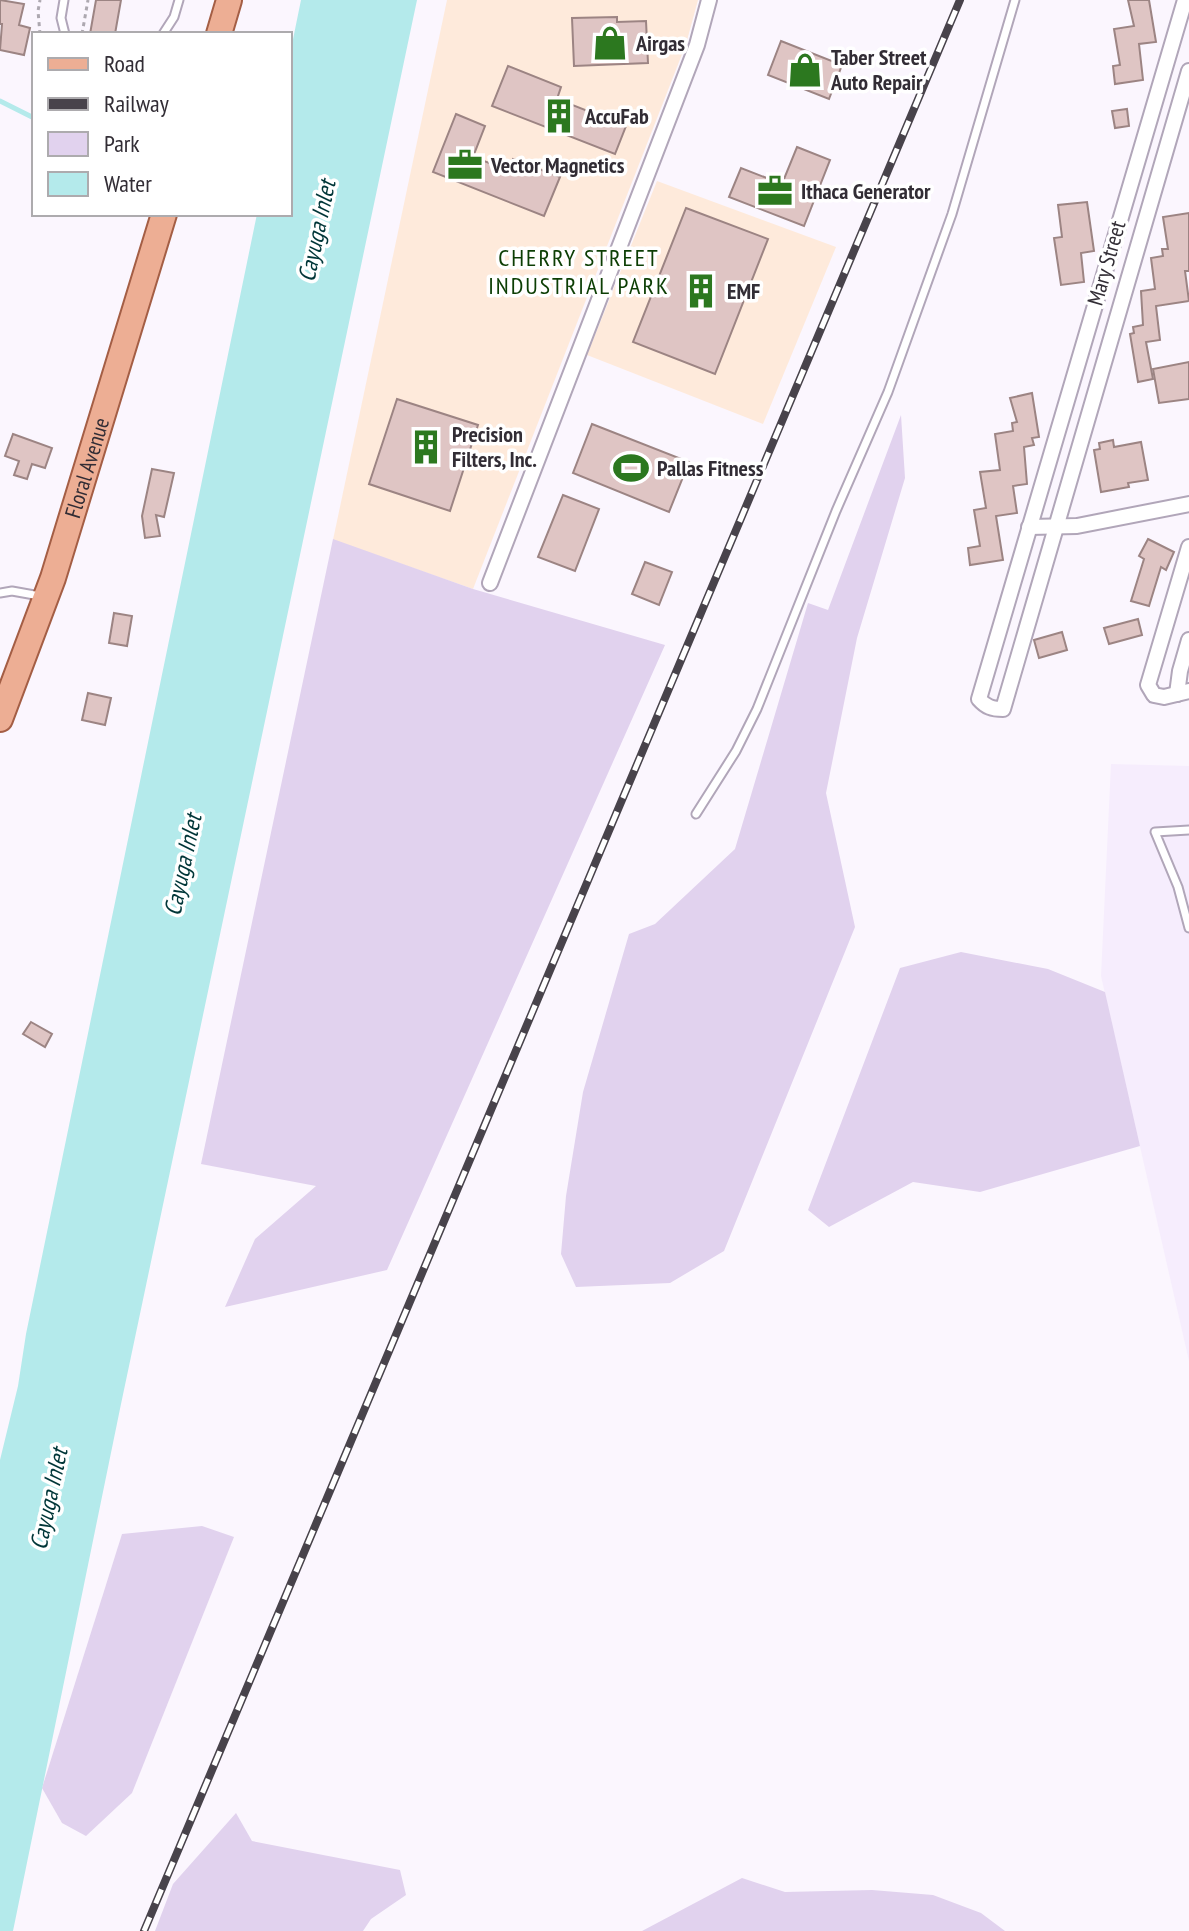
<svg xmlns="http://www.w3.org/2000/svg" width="1189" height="1931" viewBox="0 0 1189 1931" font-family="'PT Sans Narrow',sans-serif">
  <rect width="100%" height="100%" fill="#fbf6fe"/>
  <path fill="#f6edfd" d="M1111,764L1189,766V1361L1101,976Z"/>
  <g fill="#feeadb">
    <path d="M447,0H698L686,44L473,589L333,540Z"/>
    <path d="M657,181L836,247L763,424L587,355Z"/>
  </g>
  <g fill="#e1d2ee">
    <path d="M901,415L905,478L857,638L826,793L855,927L724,1251L670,1283L576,1287L561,1254L566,1196L583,1092L629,934L655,924L735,849L808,603L828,610Z"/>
    <path d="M333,539L473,589L665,645L387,1270L225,1307L255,1239L316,1186L201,1164Z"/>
    <path d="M961,952L1048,969L1105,992L1140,1146L980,1192L913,1182L829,1227L808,1210L900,968Z"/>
    <path d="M202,1526L234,1537L132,1793L86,1836L62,1823L42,1788L122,1534Z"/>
    <path d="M236,1813L252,1841L400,1870L406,1895L371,1919L363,1931H155L173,1884Z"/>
    <path d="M742,1878L785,1892L872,1890L933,1895L981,1913L1005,1931H642Z"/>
  </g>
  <path fill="#b4eaeb" d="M301,0H417L121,1404L13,1931H0V1460L18,1386L26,1334L257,214H290V54Z"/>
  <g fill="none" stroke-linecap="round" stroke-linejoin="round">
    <path stroke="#b4eaeb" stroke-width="5" d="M0,101L34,118"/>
  </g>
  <g fill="#dfc5c4" stroke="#9c8483" stroke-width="2">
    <path d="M0,0L24,4L19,25L30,28L24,55L0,50L2,24H0Z"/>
    <path d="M96,0H121L115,34H90Z"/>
    <path d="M1128,0H1149L1156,42L1139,44L1143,80L1115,84L1113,66L1120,65L1114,29L1134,26Z"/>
    <path d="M617,17V22L646,21L648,63L574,66L572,18Z"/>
    <path d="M781,41L842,65L829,99L768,75Z"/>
    <path d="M508,66L561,87L557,99L626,126L615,154L492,106Z"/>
    <path d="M1127,109L1129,126L1115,128L1112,111Z"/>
    <path d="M456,114L485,126L473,157L508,170L513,159L560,177L544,216L433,172Z"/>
    <path d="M797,147L830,160L804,226L729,197L741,168L782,184Z"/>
    <path d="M1087,202L1094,251L1081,253L1084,282L1061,285L1054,238L1062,237L1058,205Z"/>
    <path d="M686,208L768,239L715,374L633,342Z"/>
    <path d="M1189,213V271H1185L1189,301L1156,306L1160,340L1146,342L1153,379L1138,382L1130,334L1134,333L1133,327L1143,325L1141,291L1155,289L1151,258L1163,256L1162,249H1168L1163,217Z"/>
    <path d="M1189,362V399L1159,403L1153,369Z"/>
    <path d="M1032,393L1039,437L1032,438L1034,445L1024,447L1027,484L1013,486L1017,513L996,516L1003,560L970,565L968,548L980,546L974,510L986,508L980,472L1000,470L995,434L1013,431L1012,423L1017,422L1010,398Z"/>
    <path d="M397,399L478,425L450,511L369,484Z"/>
    <path d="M592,424L689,462L669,512L573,473Z"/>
    <path d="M13,434L52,448L45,468L32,464L27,479L14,475L19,461L5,456Z"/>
    <path d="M1113,440L1114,447L1141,442L1148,480L1128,483L1129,487L1101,492L1094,450L1100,449L1099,443Z"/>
    <path d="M152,469L174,473L164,517L156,515L160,536L145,538L142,516Z"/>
    <path d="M563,495L599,509L575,571L538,557Z"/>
    <path d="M1148,539L1174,552L1166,570L1161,567L1149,606L1131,601L1144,559L1139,556Z"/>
    <path d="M645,562L672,572L659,605L632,594Z"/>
    <path d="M114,613L132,616L127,646L109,643Z"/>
    <path d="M1138,619L1142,635L1109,644L1104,628Z"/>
    <path d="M1062,632L1067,650L1039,658L1034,640Z"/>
    <path d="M88,693L111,698L105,725L82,720Z"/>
    <path d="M31,1022L52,1034L45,1047L23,1034Z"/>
  </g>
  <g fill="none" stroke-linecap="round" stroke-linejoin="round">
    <g stroke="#b1a6b9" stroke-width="11">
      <g id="service">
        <path d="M64,0L61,18L65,34"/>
        <path d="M163,34L174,17L179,0"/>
        <path d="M0,593L12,591L40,596"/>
        <path d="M696,814L736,751L757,709L836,511L888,392L952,214L1015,0"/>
        <path d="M1189,830L1155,832L1178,887L1189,928"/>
      </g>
    </g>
    <g stroke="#b1a6b9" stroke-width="18">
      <g id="minor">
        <path d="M1185,0L979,699C986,707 992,709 1003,709L1189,71"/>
        <path d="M1029,527L1077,526L1189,504"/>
        <path d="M1189,547L1148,685L1154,695L1164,697L1189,691"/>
        <path d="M490,583L697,45L709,0"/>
        <path d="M1177,694L1180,671L1189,640"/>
      </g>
    </g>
    <g stroke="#a45e45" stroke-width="28">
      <g id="primary">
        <path d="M219,34L229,0"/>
        <path id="s1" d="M0,719L53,578L164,214"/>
      </g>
    </g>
    <g stroke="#ada8b0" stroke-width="3" stroke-dasharray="4 4" stroke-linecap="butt">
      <path d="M40,34L38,11L40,0"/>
      <path d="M82,34L88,0"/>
    </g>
    <use href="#service" stroke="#fff" stroke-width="7"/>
    <use href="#minor" stroke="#fff" stroke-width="14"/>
    <use href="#primary" stroke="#edae94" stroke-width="24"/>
    <g stroke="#48434b" stroke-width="8">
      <path id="rail" d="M144,1931L960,0"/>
    </g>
    <use href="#rail" stroke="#fff" stroke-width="5" stroke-dasharray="15" stroke-linecap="butt"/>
  </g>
  <defs>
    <g id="shop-bare" transform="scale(2.76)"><path d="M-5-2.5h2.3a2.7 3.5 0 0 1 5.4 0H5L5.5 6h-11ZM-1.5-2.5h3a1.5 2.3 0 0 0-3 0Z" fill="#2c781f" stroke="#fff" stroke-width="2.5" paint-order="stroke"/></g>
    <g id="building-bare" transform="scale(2.76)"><path d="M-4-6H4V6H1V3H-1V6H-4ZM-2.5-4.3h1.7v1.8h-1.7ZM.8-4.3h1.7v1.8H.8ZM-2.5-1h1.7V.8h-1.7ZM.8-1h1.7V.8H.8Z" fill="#2c781f" stroke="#fff" stroke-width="2.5" paint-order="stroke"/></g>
    <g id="office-bare" transform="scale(2.76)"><path d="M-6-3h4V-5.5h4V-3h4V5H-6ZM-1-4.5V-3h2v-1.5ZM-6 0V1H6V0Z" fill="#2c781f" stroke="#fff" stroke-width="2.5" paint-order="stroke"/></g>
    <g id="stadium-bare" transform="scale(2.76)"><path d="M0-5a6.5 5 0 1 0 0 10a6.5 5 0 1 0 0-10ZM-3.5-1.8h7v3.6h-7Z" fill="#2c781f" stroke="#fff" stroke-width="2.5" paint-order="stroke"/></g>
  </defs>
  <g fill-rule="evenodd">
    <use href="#shop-bare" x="610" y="43"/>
    <use href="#shop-bare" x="805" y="70"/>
    <use href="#building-bare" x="559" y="116"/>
    <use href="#office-bare" x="465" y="165"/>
    <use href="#office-bare" x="775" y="191"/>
    <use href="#building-bare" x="701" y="291"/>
    <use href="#building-bare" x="426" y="447"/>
    <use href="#stadium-bare" x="631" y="468"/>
  </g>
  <g text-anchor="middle" stroke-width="7" stroke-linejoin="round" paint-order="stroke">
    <g font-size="22" font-weight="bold" fill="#322d35" stroke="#fff" text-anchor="start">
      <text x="636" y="51">Airgas</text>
      <text x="831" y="65">Taber Street<tspan x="831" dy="25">Auto Repair</tspan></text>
      <text x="585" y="124">AccuFab</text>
      <text x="491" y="173">Vector Magnetics</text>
      <text x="801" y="199">Ithaca Generator</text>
      <text x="727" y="299">EMF</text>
      <text x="452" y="442">Precision<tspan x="452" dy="25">Filters, Inc.</tspan></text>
      <text x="657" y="476">Pallas Fitness</text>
    </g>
    <g font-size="22" fill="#322d35" stroke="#fff">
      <text transform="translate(1106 263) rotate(-74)" y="8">Mary Street</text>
      <text dy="8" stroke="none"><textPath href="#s1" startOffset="266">Floral Avenue</textPath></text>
    </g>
    <g font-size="24" font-style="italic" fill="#003638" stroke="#fff">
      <text transform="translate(317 231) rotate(-78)" y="8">Cayuga Inlet</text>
      <text transform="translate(183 865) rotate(-78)" y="8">Cayuga Inlet</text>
      <text transform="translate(49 1499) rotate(-78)" y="8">Cayuga Inlet</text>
    </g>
    <g font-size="24" letter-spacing="2" fill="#0c3e04" stroke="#fff">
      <text x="579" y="266">CHERRY STREET<tspan x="579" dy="28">INDUSTRIAL PARK</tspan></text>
    </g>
  </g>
  <rect x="32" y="32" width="260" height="184" fill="#ffffff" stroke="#adabae" stroke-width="2"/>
  <rect x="48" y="58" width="40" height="12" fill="#edae94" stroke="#adabae" stroke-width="2"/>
  <text x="104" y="72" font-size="24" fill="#322d35">Road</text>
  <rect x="48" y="98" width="40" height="12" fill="#48434b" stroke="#adabae" stroke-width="2"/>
  <text x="104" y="112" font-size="24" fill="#322d35">Railway</text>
  <rect x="48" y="132" width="40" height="24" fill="#e1d2ee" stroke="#adabae" stroke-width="2"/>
  <text x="104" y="152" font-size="24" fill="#322d35">Park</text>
  <rect x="48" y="172" width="40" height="24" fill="#b4eaeb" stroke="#adabae" stroke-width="2"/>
  <text x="104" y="192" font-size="24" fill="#322d35">Water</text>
</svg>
